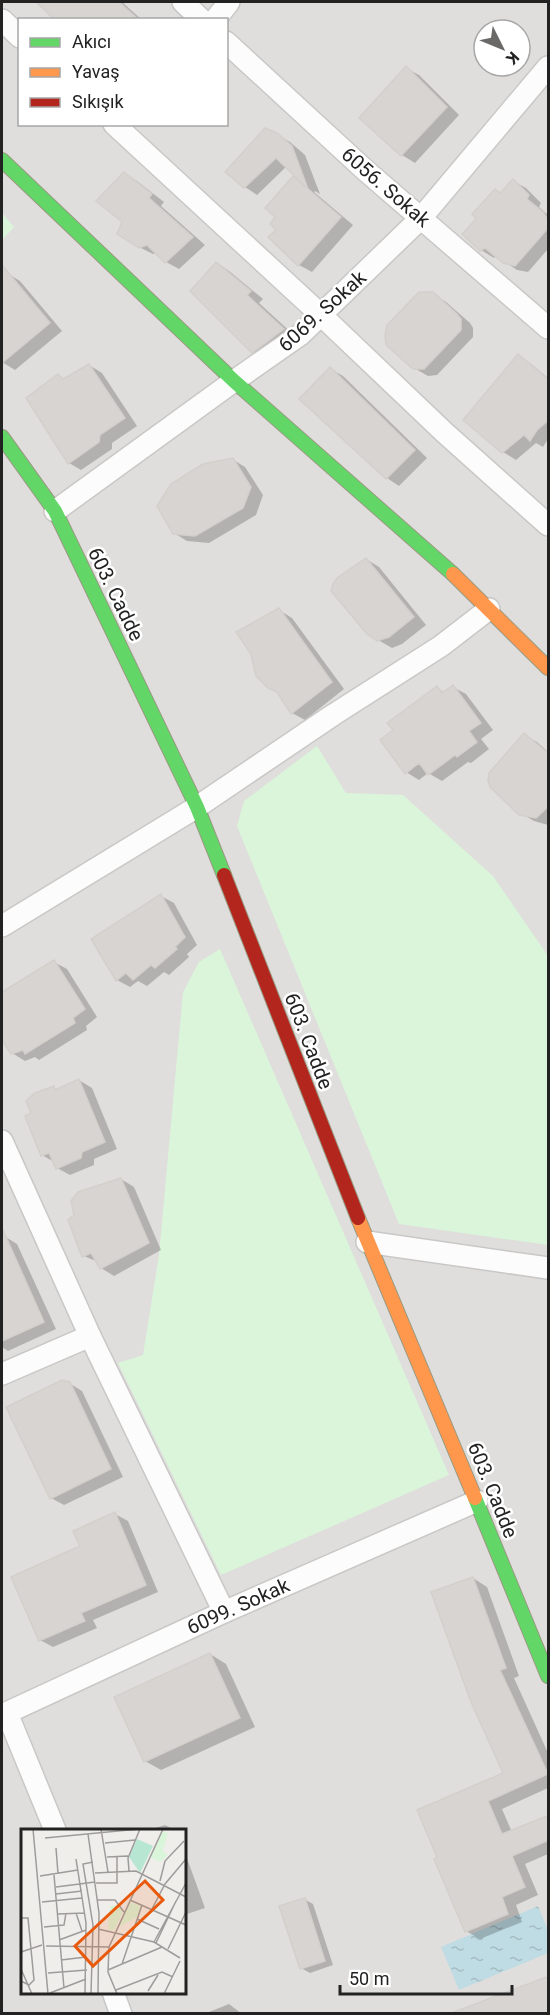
<svg xmlns="http://www.w3.org/2000/svg" width="550" height="2015" viewBox="0 0 550 2015" font-family="Roboto,sans-serif">
  <defs>
    <pattern id="water-ripples" width="26" height="14" patternUnits="userSpaceOnUse" patternTransform="scale(1.5)"><rect width="26" height="14" fill="#bfdbe3"/><path d="M2 4q2-2 4 0t4 0M15 11q2-2 4 0t4 0" fill="none" stroke="#a4bcc2"/></pattern>
  </defs>
  <rect width="100%" height="100%" fill="#f0eeeb"/>
  <path fill="#dfdedc" fill-rule="evenodd" d="M2,2H548V2013H2ZM20,20H226V124H20ZM484,30H520V66H484ZM22,1830H184V1992H22Z"/>
  <g fill="#daf5da">
    <path d="M2,213L14,227L2,240Z"/>
    <path d="M317,746L346,793L403,795L493,876L548,956V1245L399,1224L237,826L244,801Z"/>
    <path d="M220,949L449,1475L221,1575L118,1363L143,1355L159,1255L183,992L199,962Z"/>
  </g>
  <path fill="url(#water-ripples)" d="M538,1906L548,1930V1953L459,1990L441,1947Z"/>
  <g fill="#0003">
    <path d="M38,2H122L142,20H58Z"/>
    <path d="M406,68L419,75L459,115L415,163L402,155L362,118Z"/>
    <path d="M276,134L290,142L305,155L320,194L315,191L314,192L353,225L312,272L299,265L270,237L278,231L277,217L293,178L305,185L287,166L257,195L245,187Z"/>
    <path d="M124,174L137,181L164,202L161,206L205,245L179,269L166,262L157,253L153,254L139,247L124,221Z"/>
    <path d="M513,181L526,188L541,203L539,207L548,215V249L528,272L517,270L496,256L494,258L481,250L501,194Z"/>
    <path d="M217,263L229,271L263,299L259,303L296,337L266,359L253,351Z"/>
    <path d="M7,273L20,281L62,331L15,370L2,362V278Z"/>
    <path d="M433,294L446,302L470,323L473,328V337L437,375L428,376L414,368Z"/>
    <path d="M518,356L531,364L548,378V439L543,447L536,443L516,460L503,452L466,420Z"/>
    <path d="M89,365L102,373L137,426L112,443V449L81,470L69,463L58,376L65,380Z"/>
    <path d="M331,369L343,376L427,458L399,486L387,478Z"/>
    <path d="M232,459L245,467L263,495L256,515L209,543L187,541L174,533Z"/>
    <path d="M366,559L379,567L426,625L402,644L392,648L378,640Z"/>
    <path d="M279,610L292,618L344,689L305,720L292,713Z"/>
    <path d="M453,687L466,694L493,730L481,739L489,749L471,763L468,762L442,781L428,773L419,780L406,772L395,730L437,688L445,693Z"/>
    <path d="M524,735L537,742L548,752V825L534,821L520,813Z"/>
    <path d="M161,896L174,903L197,945L187,954L189,957L169,975L164,972L147,986L138,981L130,987L117,980Z"/>
    <path d="M54,962L67,969L97,1017L86,1026L87,1030L39,1060L35,1057L25,1061L12,1053L2,1037V994Z"/>
    <path d="M79,1080L92,1088L117,1149L94,1159V1165L70,1175L57,1168L54,1162L42,1155L33,1113L54,1088L57,1090Z"/>
    <path d="M121,1179L134,1187L161,1250L114,1276L101,1268L98,1262L84,1256Z"/>
    <path d="M4,1236L17,1244L56,1329L8,1351L2,1347V1238Z"/>
    <path d="M69,1383L82,1391L123,1477L64,1505L51,1498Z"/>
    <path d="M115,1514L128,1521L158,1592L93,1620L97,1628L53,1647L40,1640L82,1547Z"/>
    <path d="M473,1578L487,1587L519,1676L514,1678L548,1753V1788L502,1809L512,1832L548,1817V1854L525,1864L538,1895L516,1905L522,1922L480,1939L466,1931L436,1859L505,1774Z"/>
    <path d="M210,1654L226,1664L255,1727L161,1770L145,1761Z"/>
    <path d="M165,1825L175,1830H149Z"/>
    <path d="M184,1850L205,1908L184,1915Z"/>
    <path d="M304,1899L313,1904L333,1965L310,1973L301,1968Z"/>
    <path d="M548,1977V2014L455,2013Z"/>
    <path d="M229,2004L242,2014H204Z"/>
  </g>
  <g fill="#d7d4d2" stroke="#d3d0cc" stroke-width="1.5">
    <path d="M36,2H119L139,20H55Z"/>
    <path d="M406,66L447,107L401,156L359,118Z"/>
    <path d="M265,128L277,133L292,146L308,189L276,158L244,188L225,172Z"/>
    <path d="M124,172L152,194L149,198L193,237L165,263L147,245L139,248L117,234L122,222L96,201Z"/>
    <path d="M293,176L341,217L298,266L268,237L276,230L270,224L275,217L265,208Z"/>
    <path d="M513,179L529,195L527,199L543,212L549,221V227L515,266L503,263L485,248L480,251L462,234L476,219L472,214L495,189L500,193Z"/>
    <path d="M216,262L251,291L247,295L284,329L252,353L190,291Z"/>
    <path d="M2,265L50,323L2,363Z"/>
    <path d="M419,292H433L457,314L461,319V330L424,369H413L386,345L385,335L387,325Z"/>
    <path d="M518,354L549,380V420L537,430L530,441L524,435L502,453L463,420Z"/>
    <path d="M89,364L125,418L100,435L99,442L68,464L26,398L58,374L63,379Z"/>
    <path d="M330,367L415,450L386,479L299,399Z"/>
    <path d="M233,458L251,487L243,508L195,536L173,534L157,506L171,484L203,464Z"/>
    <path d="M366,558L414,617L389,637L377,641L367,634L331,591L333,584L337,578Z"/>
    <path d="M279,608L332,682L291,714L277,692L268,688L256,676L251,654L236,632Z"/>
    <path d="M453,685L481,723L469,731L477,742L457,757L455,755L428,775L419,763L405,774L380,740L393,730L387,723L437,686L442,693Z"/>
    <path d="M524,733L549,754V806L536,818L519,815L490,787L488,781L489,773Z"/>
    <path d="M161,894L185,937L175,947L177,949L155,968L151,965L133,980L126,973L116,981L91,939Z"/>
    <path d="M54,960L85,1009L73,1018L75,1023L25,1054L23,1050L11,1054L2,1040V992Z"/>
    <path d="M79,1079L105,1142L82,1152L81,1158L56,1169L49,1153L41,1156L25,1116L31,1113L26,1101L35,1093L54,1086L55,1090Z"/>
    <path d="M121,1178L149,1243L100,1269L91,1253L82,1257L68,1220L74,1215L71,1201L78,1192Z"/>
    <path d="M2,1228L44,1322L2,1341Z"/>
    <path d="M62,1380L70,1382L111,1469L50,1499L6,1407Z"/>
    <path d="M115,1512L146,1585L81,1613L85,1621L39,1641L11,1577L80,1546L73,1531Z"/>
    <path d="M473,1577L506,1668L500,1670L548,1774L488,1801L502,1834L549,1815V1840L512,1856L525,1887L502,1897L508,1914L465,1932L434,1859L437,1857L417,1810L503,1773L471,1702L431,1592Z"/>
    <path d="M210,1653L240,1718L144,1762L114,1697Z"/>
    <path d="M305,1898L325,1961L300,1969L279,1906Z"/>
    <path d="M549,1976V2013H455L454,2012Z"/>
  </g>
  <g fill="none" stroke-linecap="round" stroke-linejoin="round">
    <g stroke="#c9c8c7" stroke-width="24">
      <g id="street">
        <path d="M183,2L202,20"/>
        <path d="M2,20L20,37"/>
        <path d="M215,20L229,2"/>
        <path d="M226,42L365,170L548,328"/>
        <path d="M114,124L321,315L445,433L548,525"/>
        <path d="M55,511L234,381L300,335L421,218L548,67"/>
        <path d="M2,926L197,807L333,715L441,646L489,609"/>
        <path d="M2,1141L90,1336L224,1612"/>
        <path d="M367,1242L548,1268"/>
        <path d="M2,1374L90,1336"/>
        <path d="M7,1713L55,1830"/>
        <path d="M2,1715L224,1612L477,1501"/>
        <path d="M113,1992L121,2014"/>
      </g>
    </g>
    <g stroke="#999a82" stroke-width="16">
      <g id="fast">
        <path d="M2,160L234,381L453,574"/>
        <path d="M2,437L55,511L197,807L224,875"/>
        <path d="M475,1498L548,1676"/>
      </g>
    </g>
    <g stroke="#999a82" stroke-width="16">
      <g id="slow">
        <path d="M453,574L548,668"/>
        <path d="M358,1218L475,1498"/>
      </g>
    </g>
    <g stroke="#999a82" stroke-width="16">
      <path id="jam" d="M224,875L358,1218"/>
    </g>
    <use href="#street" stroke="#fdfcfc" stroke-width="21"/>
    <use href="#fast" stroke="#63d668" stroke-width="14"/>
    <use href="#slow" stroke="#ff974d" stroke-width="14"/>
    <use href="#jam" stroke="#b3261e" stroke-width="14"/>
  </g>
  <g text-anchor="middle" stroke-width="5" stroke-linejoin="round" paint-order="stroke">
    <g font-size="20" fill="#222" stroke="#fff">
      <text transform="translate(386 187) rotate(41)" y="7">6056. Sokak</text>
      <text transform="translate(322 311) rotate(-42)" y="7">6069. Sokak</text>
      <text transform="translate(116 594) rotate(64)" y="7">603. Cadde</text>
      <text transform="translate(309 1041) rotate(69)" y="7">603. Cadde</text>
      <text transform="translate(493 1490) rotate(68)" y="7">603. Cadde</text>
      <text transform="translate(238 1606) rotate(-24)" y="7">6099. Sokak</text>
    </g>
  </g>
  <g transform="translate(21 1829)">
    <rect width="165" height="165" fill="#f0eeeb"/>
    <path d="M141,2L147,4L142,22L147,26L139,33L129,28ZM109,73L120,77L116,88L98,98ZM97,76L102,83L93,101H87L89,77Z" fill="#daf5da"/>
    <path d="M116,10L132,17L119,44L108,28Z" fill="#b7e6d2"/>
    <path fill="none" stroke="#9e9c9b" stroke-width="1.5" d="M12,0L27,165M80,0L87,43M67,5L78,84L77,165M24,9L118,0M84,14L114,11M35,19L37,45M86,28L107,27M55,30L65,94L64,165M108,42L107,29L119,0M74,44L115,42L165,68M33,46L43,159M19,47L57,41M139,52L144,32L163,12M75,54H96V28M35,58L74,53M35,65L61,62M76,71H94L103,83M109,71L165,96M21,73L61,69M131,80L144,55L165,30M55,84L61,102M36,85L64,84M0,89H7L13,151L8,156L0,152M116,90L138,100M23,98L43,96L45,84M77,100L133,113L159,129M38,111L65,101M133,113L165,54M135,114L155,72M25,117L88,118M147,120L165,83M0,123L21,116M40,131L65,128M101,135L121,76M0,140L11,165M87,141L141,118M27,144L66,141M95,161L141,143L152,148M127,162L137,146M29,164L65,150M70,165L72,96L62,35L72,33M96,165L87,143L88,118L142,0M143,165L159,132"/>
    <path fill="#e8590c" fill-opacity="0.15" stroke="#e8590c" stroke-width="3" d="M124,52L142,71L72,137L54,117Z"/>
    <rect width="165" height="165" fill="none" stroke="#222" stroke-width="3"/>
  </g>
  <rect width="550" height="2015" fill="none" stroke="#222222" stroke-width="6"/>
  <rect x="18" y="18" width="210" height="108" fill="#ffffff" stroke="#a7a7a7" stroke-width="1.5"/>
  <rect x="30" y="38" width="30" height="9" fill="#63d668" stroke="#a7a7a7" stroke-width="1.5"/>
  <text x="72" y="48" font-size="18" fill="#222222">Akıcı</text>
  <rect x="30" y="68" width="30" height="9" fill="#ff974d" stroke="#a7a7a7" stroke-width="1.5"/>
  <text x="72" y="78" font-size="18" fill="#222222">Yavaş</text>
  <rect x="30" y="98" width="30" height="9" fill="#b3261e" stroke="#a7a7a7" stroke-width="1.5"/>
  <text x="72" y="108" font-size="18" fill="#222222">Sıkışık</text>
  <g transform="translate(502 48) rotate(133)"><circle r="28" fill="#ffffff" stroke="#a7a7a7" stroke-width="1.5"/>
  <path d="M0-4.5L10 22L0 15L-10 22Z" fill="#6a6968"/>
  <text y="-9" font-size="16" font-weight="bold" text-anchor="middle" fill="#222222">K</text>
  </g>
  <path d="M340 1985v9h172v-9" fill="none" stroke="#222222" stroke-width="3"/>
  <text x="349" y="1985" font-size="18" fill="#222222" stroke="#ffffff" stroke-width="4.5" paint-order="stroke">50 m</text>
</svg>
